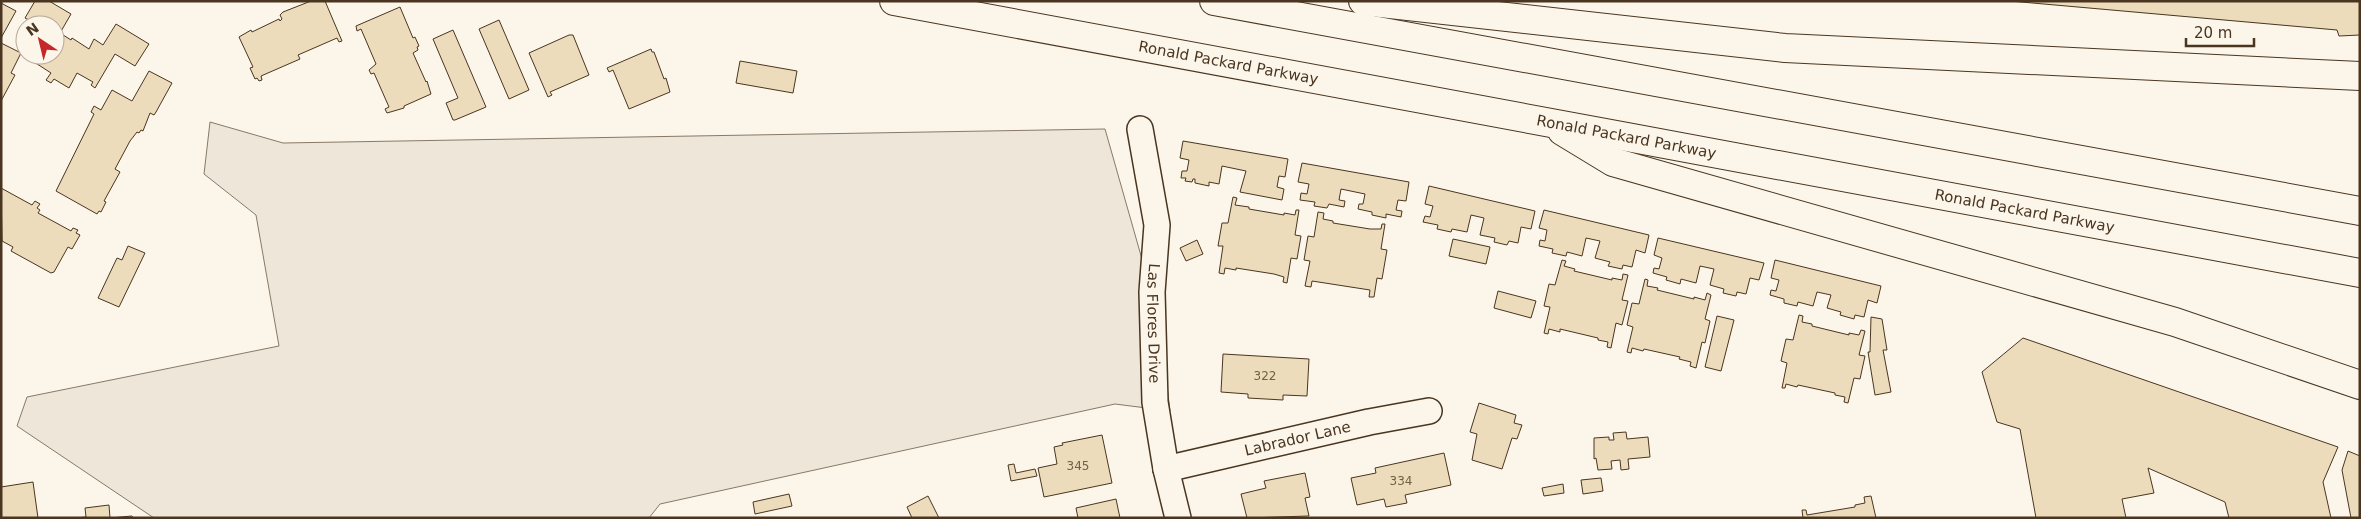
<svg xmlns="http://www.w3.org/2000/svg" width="2361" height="519" viewBox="0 0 2361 519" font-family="'DejaVu Sans',sans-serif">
  <rect width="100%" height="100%" fill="#fbf6e9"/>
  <path fill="#ede6d9" stroke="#887966" d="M210,122L283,143L1105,129L1159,319L1170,411L1115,404L660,504L649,518H154L17,426L27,397L279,346L256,215L204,174Z"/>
  <g fill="#ecdcbc" stroke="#4a3520">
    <path d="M35,1H49L71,14L60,33L71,40L72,38L89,49L94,39L103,45L116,24L149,44L135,66L115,54L95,88L91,85L93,82L77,73L69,88L54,79L51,83L46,80L51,73L31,60L34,55H55V25H38L25,18Z"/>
    <path d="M311,1H325L342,41L339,42L337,38L298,55L300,59L261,76L262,80L259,81L257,78L255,79L250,68L253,67L239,37L251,30L252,32L279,19L280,21L282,19L280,15L283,12Z"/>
    <path d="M2010,1H2360V35L2339,36L2337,30Z"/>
    <path d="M1,3L16,11L1,38Z"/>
    <path d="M400,7L413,38L415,37L419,46L417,47L418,50L413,53L426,82L427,81L431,94L404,106V108L387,113L385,109L389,107L374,73L371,74L369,70L376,64L361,29L357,31L356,26Z"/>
    <path d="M499,20L529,90L509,99L479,29Z"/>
    <path d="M453,30L486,107L455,120H453L446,103L458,98L433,39Z"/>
    <path d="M569,35H573L589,75L550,92L552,95L548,97L529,53Z"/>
    <path d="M1,43L21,53L11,73L15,75L1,101Z"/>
    <path d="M651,49L652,52H654L664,79L666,78L670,92L629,109L613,70L609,72L607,68Z"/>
    <path d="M740,61L797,71L793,93L736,83Z"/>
    <path d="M149,71L172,83L156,112L154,115L150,113L143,131L141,130L139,133L137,132L130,141L115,169L120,172L104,201L106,202L101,212L99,211L97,214L56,191L94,114L91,112L94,106L101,110L112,90L132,101Z"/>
    <path d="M1183,141L1288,159L1285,177L1279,176L1277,187L1284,189L1282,200L1240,192L1246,171L1222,166L1219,184L1209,182V186L1195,183V179H1193L1192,182L1185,181L1186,178H1181L1182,171H1187L1189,160L1180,158Z"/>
    <path d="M1302,163L1409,182L1406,201L1398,200L1396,210L1402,211L1401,217L1386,214V218L1372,215V212L1358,209L1359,204H1363L1365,194L1341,189L1339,200L1345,201L1344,207L1329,204L1327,208L1314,206L1315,202L1300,200L1301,193L1307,194L1309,184L1298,182Z"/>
    <path d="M1429,186L1535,211L1531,229L1521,227L1518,243L1509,241L1507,245L1494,242L1495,238L1480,235L1484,218L1471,215L1467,232L1452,229L1451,232L1437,229L1438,225L1423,222L1425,216L1430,217L1433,206L1425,204Z"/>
    <path d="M1,188L32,205L35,201L40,204L37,208L40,210L38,213L71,231L73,228L78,230L76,233L80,235L72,249L68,247L54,272L51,273L11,251L13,247L2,241Z"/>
    <path d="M1233,197L1237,198L1235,205L1249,207V209L1284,215V213L1295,215L1296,210H1299L1295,235L1301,236L1297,259L1291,258L1287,283L1283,282L1284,277L1274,274L1236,268V270L1225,268L1224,274L1219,273L1223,246H1218L1222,223H1228Z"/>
    <path d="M1544,210L1649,235L1645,253L1636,250L1632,267L1623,265L1622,269L1608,266L1610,262L1595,258L1600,241L1586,238L1582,256L1567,252L1566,256L1552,253L1553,249L1539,246L1540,240L1545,241L1547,230L1539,228Z"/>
    <path d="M1318,212L1324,213L1323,219L1333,221V223L1370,229H1381L1382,224H1385L1381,249L1387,250L1382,279L1377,278L1374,297H1369L1370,290L1312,281L1311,287L1305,286L1310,261L1304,260L1308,236L1314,237Z"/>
    <path d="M1658,238L1764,263L1759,280L1750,278L1746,294L1737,292L1736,296L1723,293L1724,289L1710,285L1714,269L1700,266L1696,283L1681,279L1680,284L1666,280L1667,277L1653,273L1654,268L1659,269L1662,258L1654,255Z"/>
    <path d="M1453,239L1490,247L1486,264L1449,256Z"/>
    <path d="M1197,240L1203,254L1186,261L1180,248Z"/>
    <path d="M128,246L145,253L119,307L98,298L117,258L122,260Z"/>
    <path d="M1562,260L1566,261L1564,266L1575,269L1574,271L1612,280V278L1622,280L1623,274L1628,275L1622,300L1628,301L1622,325L1616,323L1611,348L1607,347L1608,342L1598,340V338L1560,329V332L1549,329L1548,334L1544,333L1550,307L1544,306L1549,284L1555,285Z"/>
    <path d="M1775,260L1881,286L1877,303L1868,300L1864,317L1855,315L1854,319L1840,315L1841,312L1827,308L1831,295L1817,292L1813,306L1798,302L1797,306L1784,303V299L1770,295L1771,290L1776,291L1779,280L1771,278Z"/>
    <path d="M1645,279L1648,280L1647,286L1658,288L1657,290L1694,299V297L1705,300L1707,293L1711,295L1705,319L1710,321L1705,343L1702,342L1696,368L1690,366L1691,362L1679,359L1680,357L1644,349L1643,351L1632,348L1631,353L1627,352L1633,327L1627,325L1632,303L1639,304Z"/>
    <path d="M1498,291L1536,301L1531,318L1494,308Z"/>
    <path d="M1799,315L1803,316L1802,322L1812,324V326L1849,335V333L1859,335L1861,330L1865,331L1859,355L1865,356L1860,379L1854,378L1848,403L1844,402L1845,397L1835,395V393L1798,385L1797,387L1786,384L1785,388H1782L1787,363L1781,361L1786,339L1793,340Z"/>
    <path d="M1717,316L1734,320L1721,371L1705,367Z"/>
    <path d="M1871,317L1882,319L1887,350H1883L1891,392L1875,395L1868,352H1870Z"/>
    <path d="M2023,338L2338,447L2323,482L2331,518H2229L2225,502L2148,468L2154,493L2122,499L2126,518H2036L2020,429L1997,422L1982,372Z"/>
    <path d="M1223,354L1309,359L1307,396L1283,395V400L1248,398V394L1221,392Z"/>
    <path d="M1479,403L1516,415L1514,423L1522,425L1517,439L1512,438L1502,469L1472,460L1477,434L1470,432Z"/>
    <path d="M1626,432L1627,439L1648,437L1650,457L1628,459L1629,469L1621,470L1620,460L1611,461L1612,469L1598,470L1596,458L1594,459V438L1609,437V440H1614L1613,433Z"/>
    <path d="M1102,435L1112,483L1044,497L1038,468L1057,464L1054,447L1063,445L1062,443Z"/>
    <path d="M2348,451L2360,456V518H2351L2342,470Z"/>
    <path d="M1444,453L1451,485L1405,495L1407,503L1386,507L1384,499L1357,505L1351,478L1376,473L1375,468Z"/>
    <path d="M1014,464L1016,473L1035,469L1037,476L1011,481L1008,465Z"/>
    <path d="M1305,473L1310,497L1305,498L1309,516L1247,518L1241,494L1266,488L1264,481Z"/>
    <path d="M1601,478L1603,491L1583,494L1581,480Z"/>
    <path d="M33,482L38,518H1V487Z"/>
    <path d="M1563,484L1564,493L1544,496L1542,488Z"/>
    <path d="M789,494L792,506L755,514L753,502Z"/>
    <path d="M928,496L939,518H912L907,507Z"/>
    <path d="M1871,496L1876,518H1803L1802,510H1806L1807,515L1855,507V505L1865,503L1864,497Z"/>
    <path d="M1116,499L1120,518H1078L1076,508Z"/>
    <path d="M109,505L110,518L132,516L133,518H76L86,517L85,508Z"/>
  </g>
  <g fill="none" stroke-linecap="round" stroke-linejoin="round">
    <g stroke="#4a3520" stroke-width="28">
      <g id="minor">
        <path id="s1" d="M1140,129L1157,225L1152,292L1155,402L1166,469L1178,518"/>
        <path id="s2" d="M1166,469L1369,422L1429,411"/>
      </g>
    </g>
    <g stroke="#4a3520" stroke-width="30">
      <g id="highway">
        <path id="s3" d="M894,1C1383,91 1871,183 2360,273"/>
        <path d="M1214,1L2360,211"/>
        <path d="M1363,1L1785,48L2360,76"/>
        <path d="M1562,131L1613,162L2175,322L2360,385"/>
      </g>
    </g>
    <use href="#minor" stroke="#fbf6e9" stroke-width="25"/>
    <use href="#highway" stroke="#fbf6e9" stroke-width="28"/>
  </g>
  <g text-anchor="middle" stroke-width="4" stroke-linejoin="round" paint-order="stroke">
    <g font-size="12" fill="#725f47">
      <text x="1265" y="380">322</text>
      <text x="1078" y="470">345</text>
      <text x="1401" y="485">334</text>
    </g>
    <g font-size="15" fill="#4a3520" stroke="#fbf6e9">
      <text dy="5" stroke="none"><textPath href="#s3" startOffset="340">Ronald Packard Parkway</textPath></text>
      <text dy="5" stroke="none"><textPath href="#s3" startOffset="745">Ronald Packard Parkway</textPath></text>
      <text dy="5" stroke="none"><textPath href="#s3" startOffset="1150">Ronald Packard Parkway</textPath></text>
      <text dy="5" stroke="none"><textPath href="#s1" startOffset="196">Las Flores Drive</textPath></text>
      <text dy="5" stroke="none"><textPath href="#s2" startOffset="135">Labrador Lane</textPath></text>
    </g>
  </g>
  <rect width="2361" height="519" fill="none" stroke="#4a3520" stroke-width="5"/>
  <g transform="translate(40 40) rotate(325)"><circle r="24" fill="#fbf6e9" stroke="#b4a999"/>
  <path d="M0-4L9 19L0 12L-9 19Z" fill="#c62828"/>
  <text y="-8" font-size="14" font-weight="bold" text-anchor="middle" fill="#4a3520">N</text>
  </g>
  <path d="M2186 38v8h68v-8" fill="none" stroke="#4a3520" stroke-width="2.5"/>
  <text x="2194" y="38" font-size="15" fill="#4a3520" stroke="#fbf6e9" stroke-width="4" paint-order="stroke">20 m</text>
</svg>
